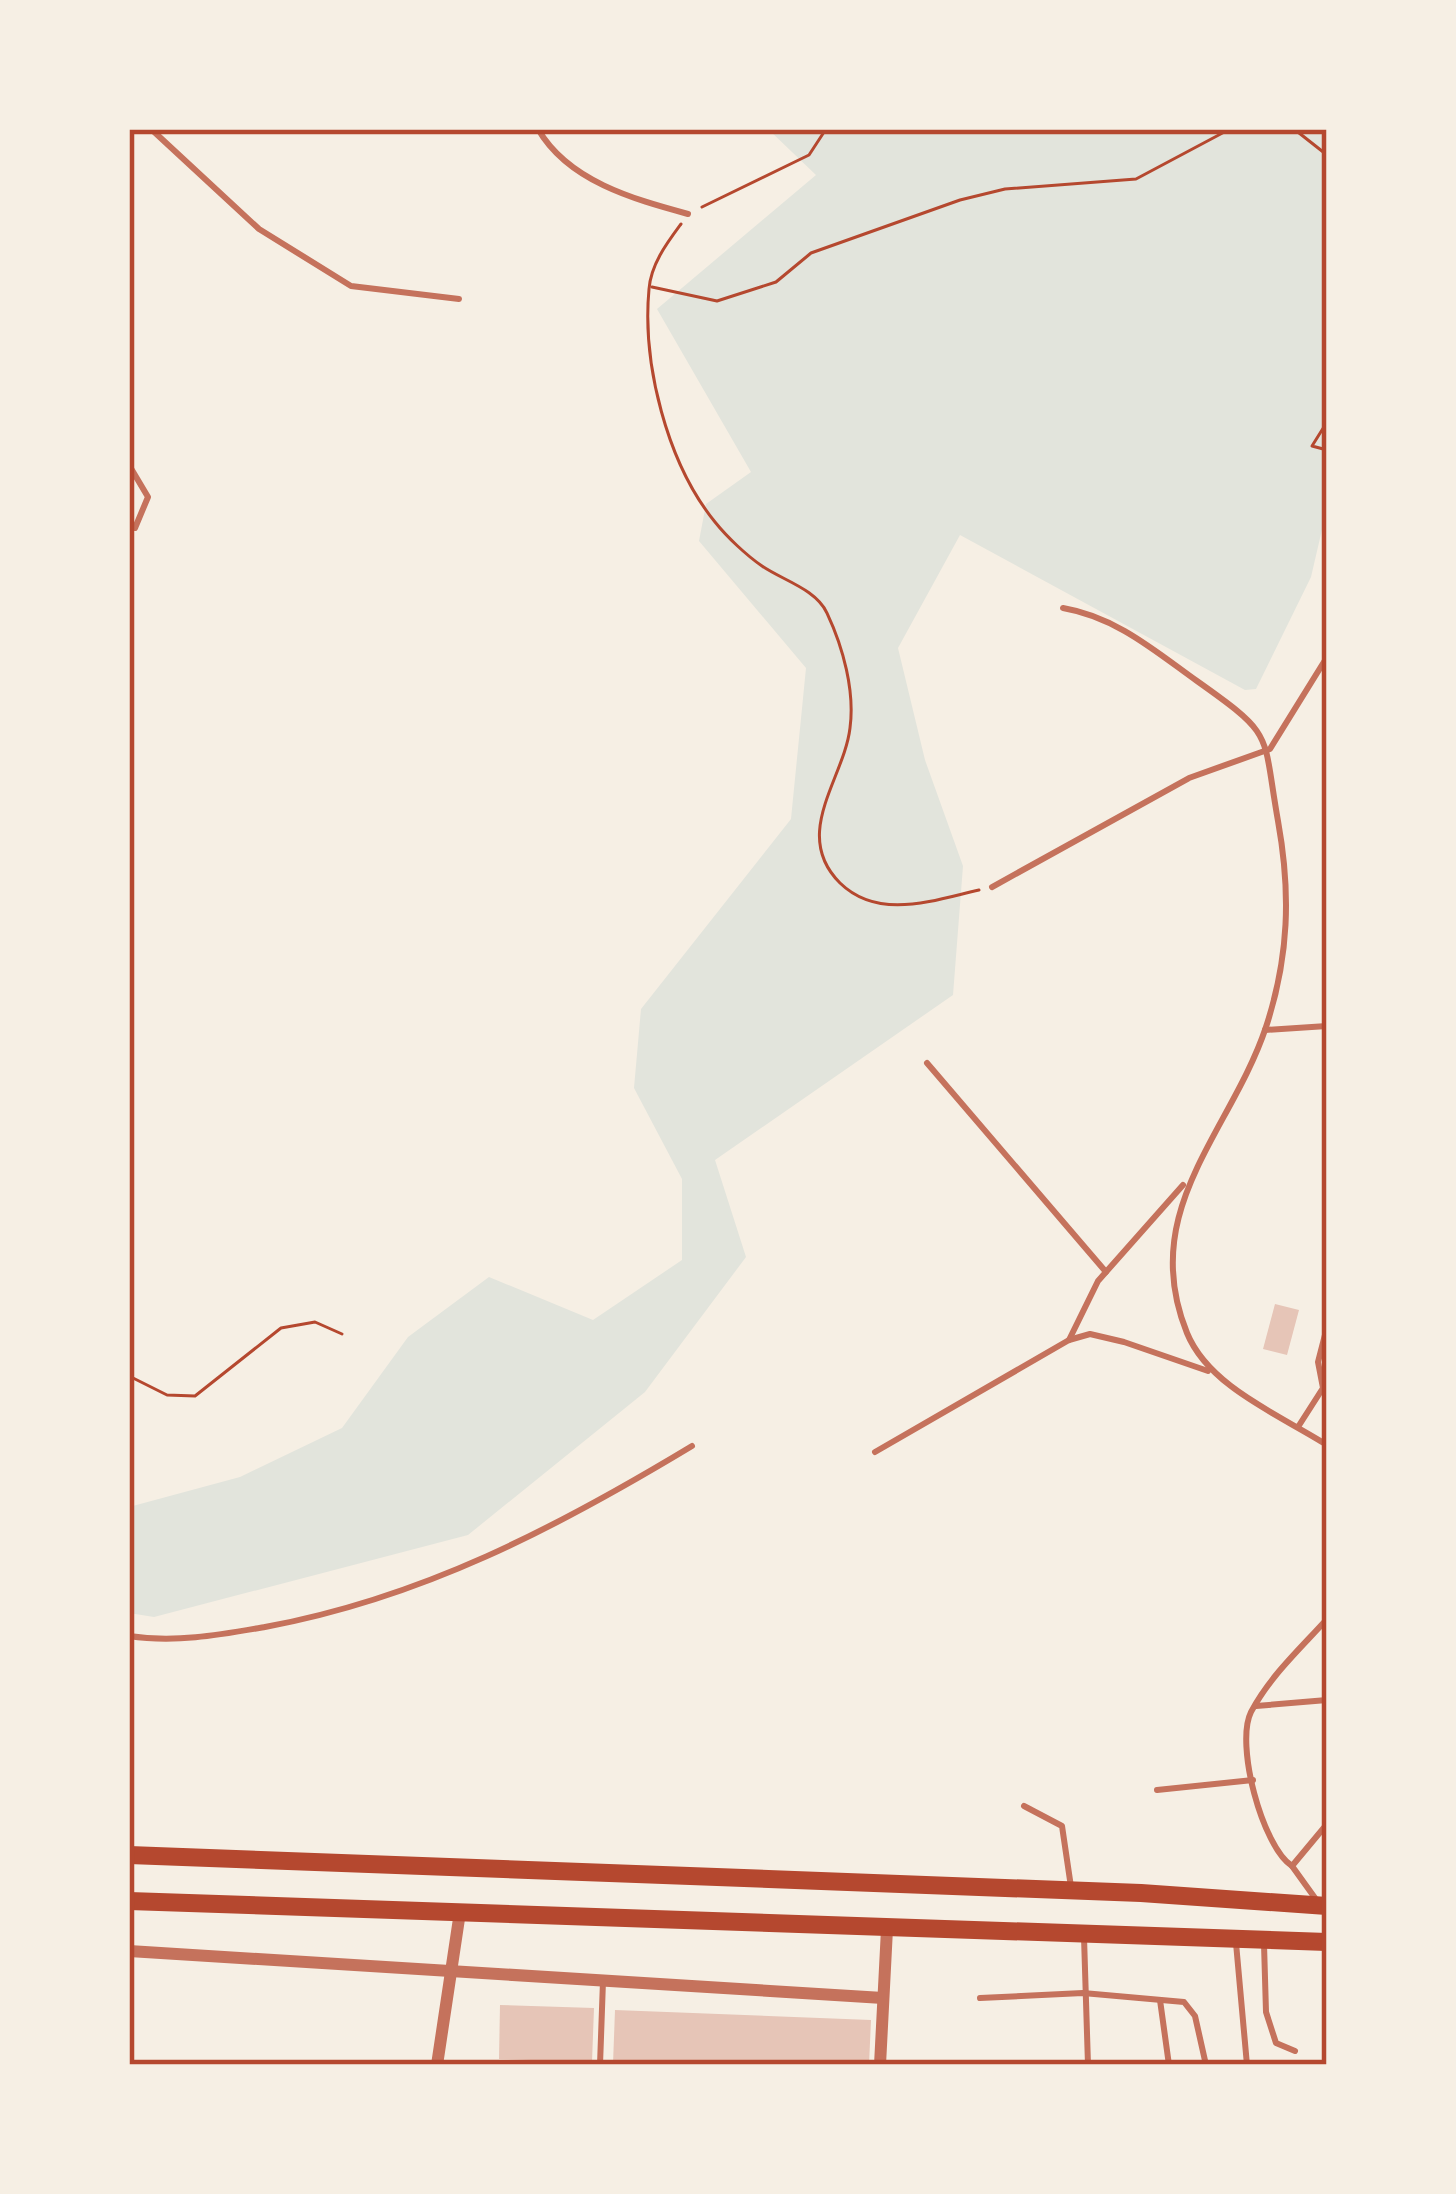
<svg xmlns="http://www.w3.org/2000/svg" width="1456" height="2194" viewBox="0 0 1456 2194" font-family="'Work Sans',sans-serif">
  <rect width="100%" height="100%" fill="#f6efe4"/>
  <path fill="#e2e4dc" d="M768,129H1327V508L1311,577L1256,689L1245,690L960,535L898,648L925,760L963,866L953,995L715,1160L746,1257L645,1392L468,1535L154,1617L129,1613V1507L240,1477L342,1428L408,1337L489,1277L593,1320L682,1260V1179L634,1088L641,1009L791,819L806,668L699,541L706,504L751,472L657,309L816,175Z"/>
  <g fill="#e6c5b7">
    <path d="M1275,1304L1299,1310L1287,1355L1263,1349Z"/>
    <path d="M500,2005L594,2008L592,2062L499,2059Z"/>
    <path d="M615,2010L871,2020L869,2065L613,2064Z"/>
  </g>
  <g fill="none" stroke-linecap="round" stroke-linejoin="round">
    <g stroke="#b5482f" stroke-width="3">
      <path d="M1294,129L1327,155"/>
      <path d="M702,207L809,155L826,129"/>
      <path d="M681,224C667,243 651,264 649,289C642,364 667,463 715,522C727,537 746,555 762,566C782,580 816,589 827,613C843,647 855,691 850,728C844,779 791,834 840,883C879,921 934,900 979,890"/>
      <path d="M652,287L717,301L776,282L811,253L960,200L1005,189L1136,179L1230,129"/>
      <path d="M1327,422L1312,446L1327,450"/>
      <path d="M129,1376L167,1395L195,1396L281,1328L315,1322L342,1334"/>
    </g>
    <g stroke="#c5725c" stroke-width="6">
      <path d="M151,129L259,229L351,286L459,299"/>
      <path d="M538,129C568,181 633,199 688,214"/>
      <path d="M129,465L148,497L135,528"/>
      <path d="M1063,608C1116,617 1155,651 1197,681C1276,737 1262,731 1278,821C1291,893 1289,957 1266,1027C1231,1132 1137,1210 1187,1333C1209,1387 1280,1415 1327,1445"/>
      <path d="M992,887L1189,778L1270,749L1327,657"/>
      <path d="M1265,1030L1327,1026"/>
      <path d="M927,1063L1106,1272"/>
      <path d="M1069,1340L1098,1281L1183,1185"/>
      <path d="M1298,1427L1323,1388L1318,1362L1327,1327"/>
      <path d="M875,1452L1069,1340L1090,1334L1124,1342L1208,1371"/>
      <path d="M129,1636C175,1643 219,1635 265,1627C422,1598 556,1528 692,1446"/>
      <path d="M1256,1706L1327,1700"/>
      <path d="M1157,1790L1253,1780"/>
      <path d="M1024,1806L1062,1826L1071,1887"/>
      <path d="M1292,1866C1262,1846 1235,1744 1251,1712C1270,1676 1300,1649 1327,1619"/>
      <path d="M1315,1898L1292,1866L1327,1824"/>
      <path d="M1084,1937L1088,2065"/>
      <path d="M1236,1943L1247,2065"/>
      <path d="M1264,1944L1266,2012L1276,2043L1295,2051"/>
      <path d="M980,1998L1083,1993L1184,2002L1195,2016L1206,2065"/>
      <path d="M1160,2000L1169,2065"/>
      <path d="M600,2065L603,1981"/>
    </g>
    <g stroke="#c5725c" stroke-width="12">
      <path d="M129,1951L883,1998"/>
      <path d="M437,2065L460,1912"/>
      <path d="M880,2065L887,1929"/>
    </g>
    <g stroke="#b5482f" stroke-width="18">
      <path d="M129,1855L1141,1893L1327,1906"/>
      <path d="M129,1901L1327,1942"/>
    </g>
  </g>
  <rect width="1456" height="2194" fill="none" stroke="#f6efe4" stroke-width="264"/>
  <rect x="132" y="132" width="1192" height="1930" fill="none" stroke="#b5482f" stroke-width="4.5"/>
</svg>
